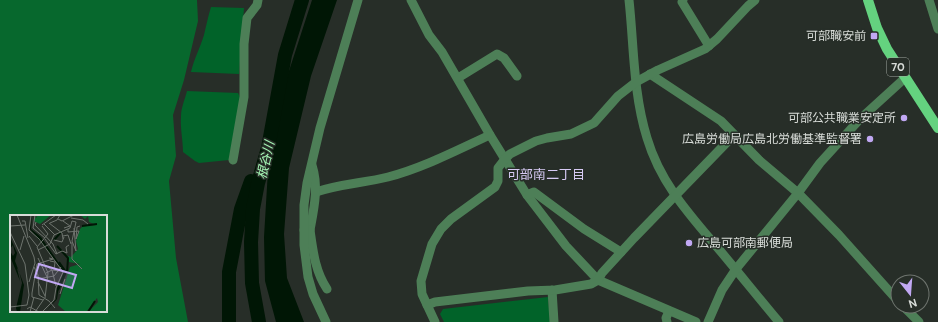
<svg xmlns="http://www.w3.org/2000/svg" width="938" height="322" viewBox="0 0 938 322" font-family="'DM Sans','Noto Sans JP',sans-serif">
  <rect width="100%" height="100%" fill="#272e28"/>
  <g fill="#016329">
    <path d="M211,7L244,8L239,74L191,72C194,59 200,48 204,35C206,26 208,17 211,7Z"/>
    <path d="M187,91L238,93L240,97L229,160L199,163L195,161L183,152C183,140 180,128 181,116C181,108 185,99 187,91Z"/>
    <path d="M548,297L550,322H444L440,314L443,309Z"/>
  </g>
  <path fill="#07682d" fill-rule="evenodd" d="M0,0H197L198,21L184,80L173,115L176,156L169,181L176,258L188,322H0ZM11,216H106V311H11Z"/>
  <path fill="#001605" d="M312,0H337L311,76L289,168L284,234L287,278L304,322H276L265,281L264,237L268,170L288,74Z"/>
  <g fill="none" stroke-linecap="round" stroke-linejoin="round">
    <g stroke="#001605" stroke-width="14">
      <path d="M229,322V272L241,209L251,181"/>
      <path d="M259,322L252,283L251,242L253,209L258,183L268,148L285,55L302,0"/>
    </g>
    <g stroke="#4d7f57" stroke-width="9">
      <path d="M411,0L429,35L442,52L490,135L527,195L566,246L598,280L696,322"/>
      <path d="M629,0C634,46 633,93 647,138C660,182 688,213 717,247C738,272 758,297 779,322"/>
      <path d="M683,0L682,2L709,46"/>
      <path d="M929,0L938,29"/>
      <path d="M650,74L721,121L759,160L798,193L839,235L898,301"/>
      <path d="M458,78L497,54L504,58L517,76"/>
      <path d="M233,160L244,97V44L247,18L257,5L258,0"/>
      <path d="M316,192C339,184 364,183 388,177C423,168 457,150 490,135"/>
      <path d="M527,195L534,192L584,229L621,252"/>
      <path d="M304,230H310C314,208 319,187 312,165"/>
      <path d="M310,230C313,251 315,271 327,289"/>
      <path d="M552,290L554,322"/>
      <path d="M427,305L435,302L528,291L555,290L591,284L598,280L602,273L634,238L734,135"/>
      <path d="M903,306L919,322"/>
      <path d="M326,322L313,294L308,277L304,245V205L307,183L320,128L358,0"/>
      <path d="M435,322L422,294L421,281L432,244L441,229L451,219L495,187L498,181V168L505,159L510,154L536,141L547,138L571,134L594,123L618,96L636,82L658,70L705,49L717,39L748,6L755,0"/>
      <path d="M667,322L666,318L669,311"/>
      <path d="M708,322L722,290L736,269L798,193L820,163L860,119L905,78"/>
    </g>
    <path stroke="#64d27f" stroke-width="10" d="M868,0L877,28L887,49L938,128"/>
  </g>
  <g fill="#c1a8f3" stroke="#272e28" stroke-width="1.5">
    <rect x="870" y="32" width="8" height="8" rx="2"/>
    <circle cx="904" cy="118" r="4"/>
    <circle cx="870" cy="139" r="4"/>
    <circle cx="689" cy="243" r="4"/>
  </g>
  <g text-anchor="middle" stroke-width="3" stroke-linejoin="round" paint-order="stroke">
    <rect fill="#272e28" stroke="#a3a8a3" stroke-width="1" x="887" y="58" width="22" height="18" rx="3"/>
    <g font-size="11" font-weight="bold" fill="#d8dcd8">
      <text x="898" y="71">70</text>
    </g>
    <g font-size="12" fill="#d8dcd8" stroke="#272e28" text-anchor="end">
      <text x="866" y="40">可部職安前</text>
      <text x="896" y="122">可部公共職業安定所</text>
      <text x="862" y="143">広島労働局広島北労働基準監督署</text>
      <text x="697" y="247" text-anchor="start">広島可部南郵便局</text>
    </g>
    <g font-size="13" font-style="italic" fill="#a7fab7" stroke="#272e28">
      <text transform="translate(265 160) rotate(-77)" y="5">根谷川</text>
    </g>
    <g font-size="13" fill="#d7caf4" stroke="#272e28">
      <text x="546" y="179">可部南二丁目</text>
    </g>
  </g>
  <g transform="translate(10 215)">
    <rect width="97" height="97" fill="#272e28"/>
    <path d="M26,0L39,1L41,0L30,9L24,6L25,2L27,3ZM70,0H97V97H78L88,87L87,83L77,96H55L48,90L60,52L70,49L59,47L58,41L61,42L68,34L66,26L70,14L73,11L86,10L79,7L78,1L75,4Z" fill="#07682d"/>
    <path d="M22,0L21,14L31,22L55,57L54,63L49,71L47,84L36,97L46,84L47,73L54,57L20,14ZM0,22L7,38L5,46L14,70L10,97H7L6,93L12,68L9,56L7,53L10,66L0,41V36L3,41L5,38L3,30L0,34Z" fill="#001605"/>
    <path fill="none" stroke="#001605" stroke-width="2" d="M72,11L87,9M44,25L52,16M47,31L58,43L57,58M48,75L56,57L49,47M78,97L85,86"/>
    <path fill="none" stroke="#6e746e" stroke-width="1" d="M7,0L24,42L25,48L19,67M21,0L19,15L29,24L53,57L46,73L44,85L32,97M25,0L23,13L35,23M61,3L73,5L78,9M48,4L52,6L64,0M12,6H15L18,23M53,6L60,11L54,13M62,6L66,7L62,26L66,36M26,7L25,10L43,29L47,39M39,8L52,18L53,24M40,8L47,5L50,0M34,9L45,20M32,10L46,0M0,11L15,10M32,11L38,19L27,32L38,58L35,83M64,13L66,36M58,14V17L69,16L66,24M0,17L15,49L19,80L17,90L0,92M19,21L27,31M53,21L58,20L61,29M35,24L46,39L52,36L57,38L56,32L59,30M66,24L67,12L70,11M44,25L52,27L54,22M62,27V44L72,54M10,35L14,21M28,35L40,29L44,20L60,13L62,6M28,43L37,62M40,46L45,47L44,55M35,50L42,55L46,71M24,52L28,60L29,80L39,86L45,93M36,58L42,55L49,56M28,64L44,61L51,52M28,67L35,81M50,79L55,64M33,85L22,82V78L27,49L43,44L39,43M17,94L20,92L29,97M20,97L24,82M25,97L34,84"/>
    <path fill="#c1a8f3" fill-opacity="0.15" stroke="#c1a8f3" stroke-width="2" d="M29,49L66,60L62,73L25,62Z"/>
    <rect width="97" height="97" fill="none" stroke="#d8dcd8" stroke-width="2"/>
  </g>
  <g transform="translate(910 294) rotate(163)"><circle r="19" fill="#272e28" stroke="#6e746e"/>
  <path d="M0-3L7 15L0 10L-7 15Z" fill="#c1a8f3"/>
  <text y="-6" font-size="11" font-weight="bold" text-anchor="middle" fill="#d8dcd8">N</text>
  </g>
</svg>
